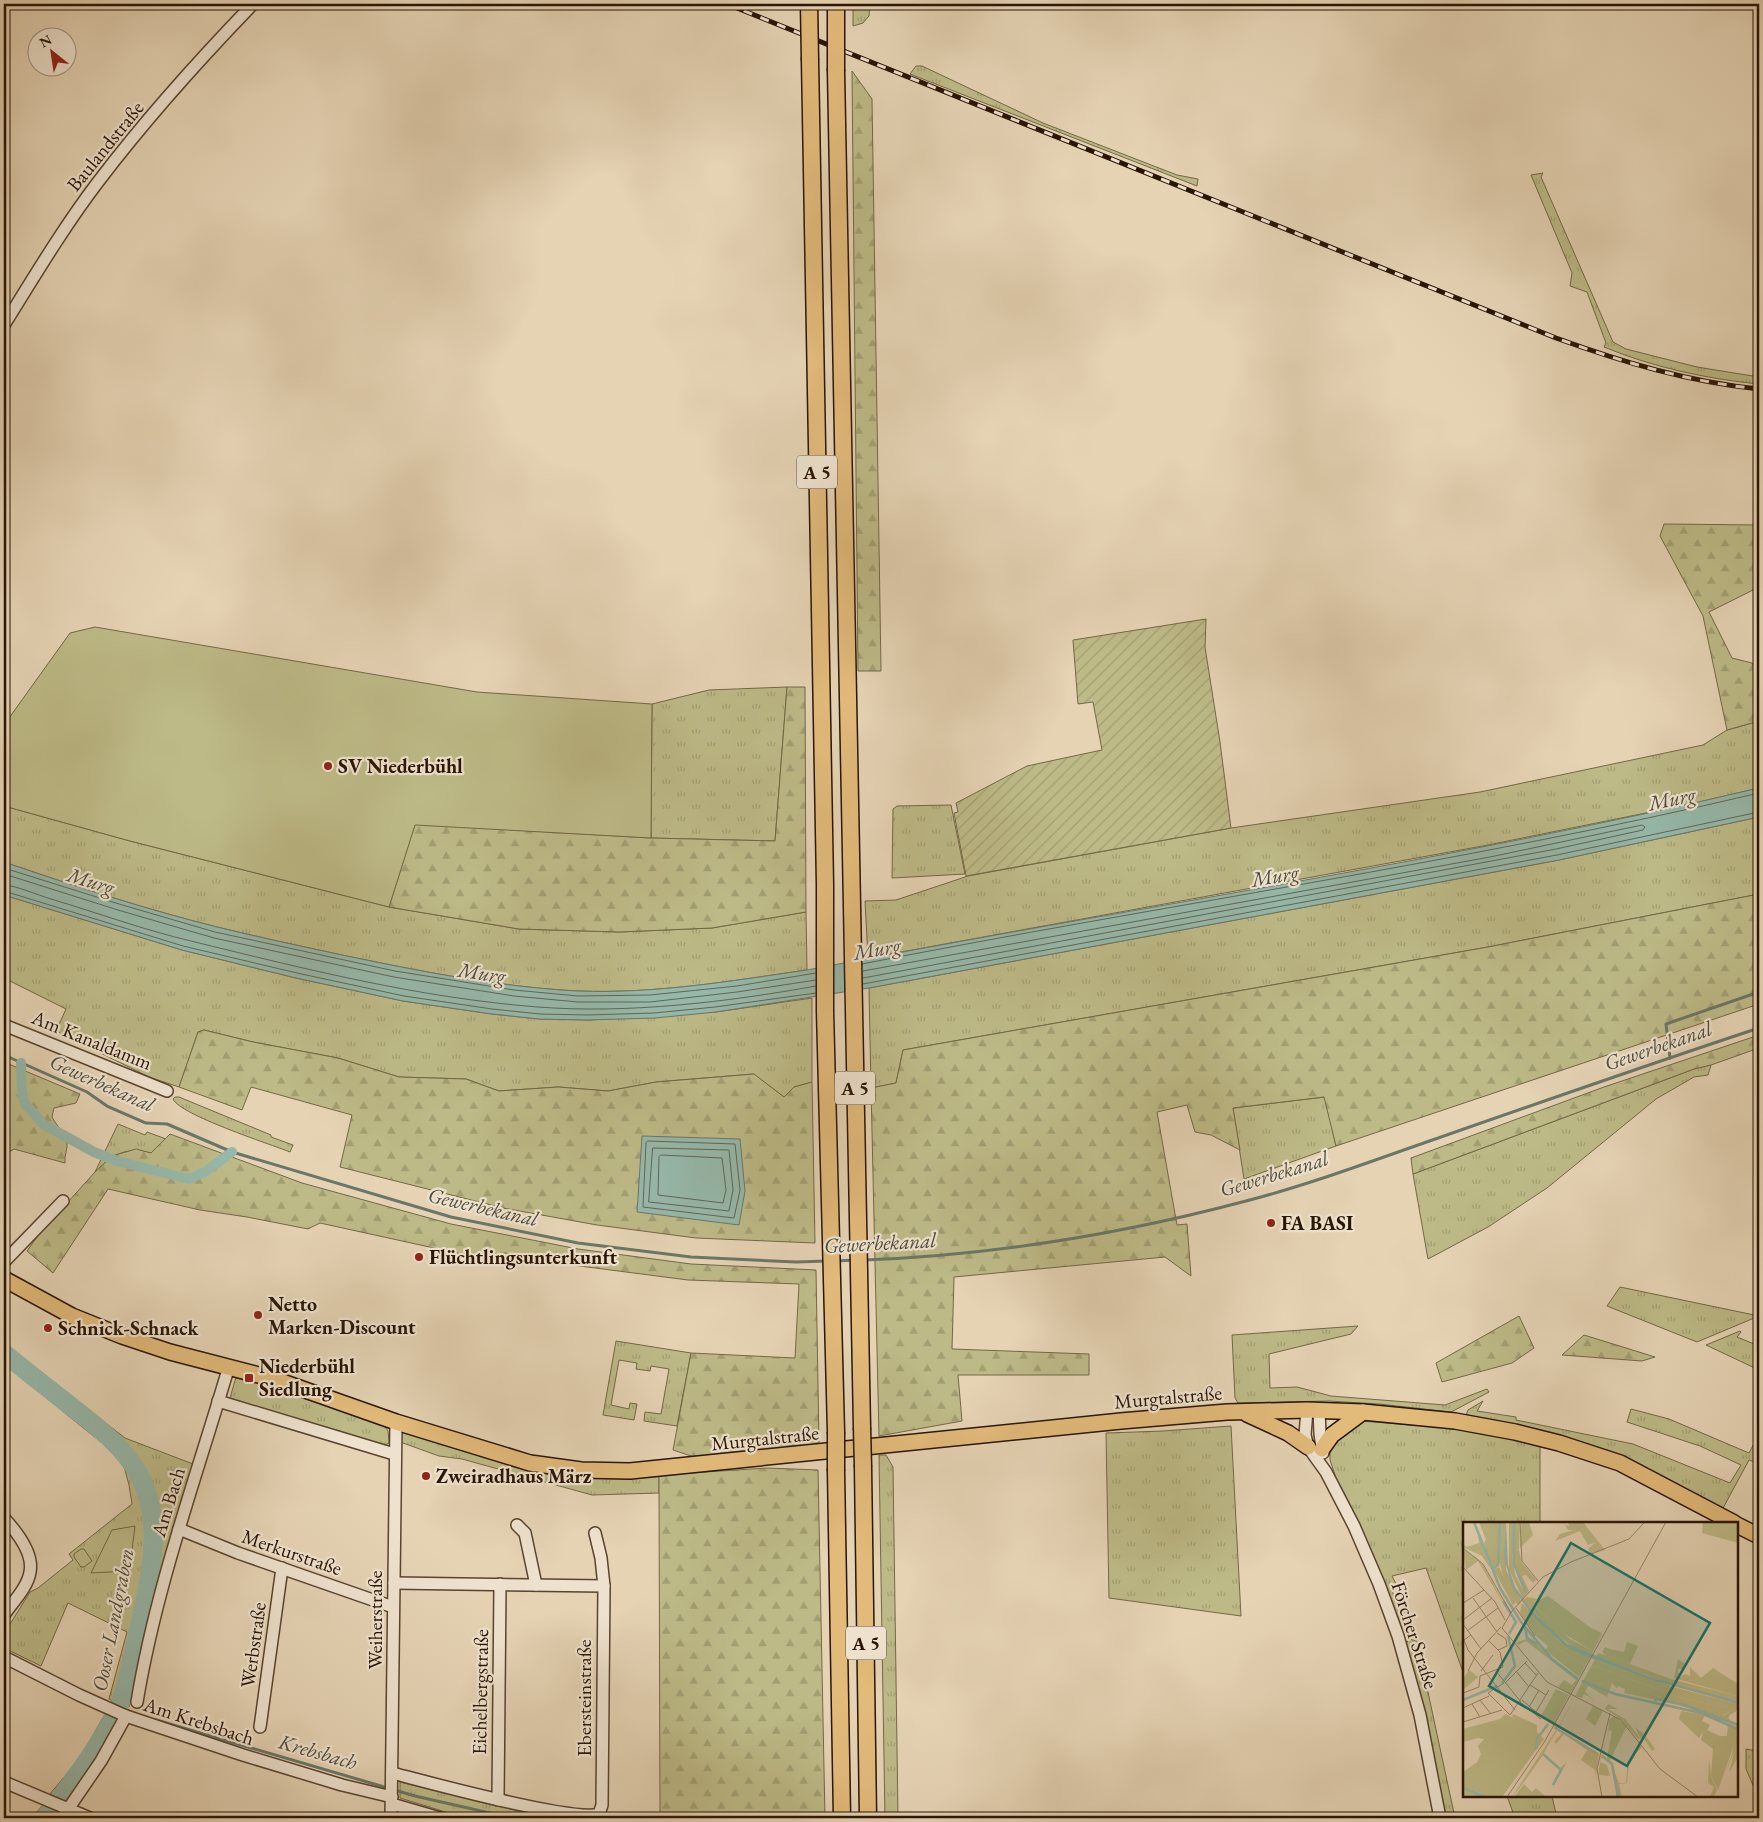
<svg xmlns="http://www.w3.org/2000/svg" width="1763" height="1822" viewBox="0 0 1763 1822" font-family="'EB Garamond',serif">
  <defs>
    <pattern id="grass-tufts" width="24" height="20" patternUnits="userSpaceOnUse" patternTransform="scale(1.25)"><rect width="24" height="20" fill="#bdba87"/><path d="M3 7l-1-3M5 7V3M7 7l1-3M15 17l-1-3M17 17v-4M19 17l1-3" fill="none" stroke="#a29f73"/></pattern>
    <pattern id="forest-firs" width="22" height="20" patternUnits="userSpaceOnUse" patternTransform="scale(1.25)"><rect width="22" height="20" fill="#bdba87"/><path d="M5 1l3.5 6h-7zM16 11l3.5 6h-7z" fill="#a29f73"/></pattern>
    <pattern id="garden-furrows" width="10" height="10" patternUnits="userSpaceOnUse" patternTransform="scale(1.25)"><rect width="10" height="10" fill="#bdba87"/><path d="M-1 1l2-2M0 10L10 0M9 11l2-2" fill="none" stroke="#a29f73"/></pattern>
  </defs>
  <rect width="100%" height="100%" fill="#e5d3b4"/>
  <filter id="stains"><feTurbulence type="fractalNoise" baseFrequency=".004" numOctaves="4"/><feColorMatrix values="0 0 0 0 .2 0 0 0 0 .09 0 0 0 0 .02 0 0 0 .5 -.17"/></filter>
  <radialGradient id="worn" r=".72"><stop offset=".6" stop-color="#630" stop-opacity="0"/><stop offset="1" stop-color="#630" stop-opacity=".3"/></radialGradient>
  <g fill="url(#grass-tufts)" stroke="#736846">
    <path d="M853,4H870L869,16L863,23L853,26Z"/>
    <path d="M916,66H922L1043,123L1177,175L1198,179L1197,186L910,74Z"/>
    <path d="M1543,173L1541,177L1613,342L1626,349L1697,367L1759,377V384C1707,379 1652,367 1604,347L1606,343L1587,292L1570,286L1572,273L1531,175Z"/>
    <path d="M787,687L775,841L651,838L652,704L709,690Z"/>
    <path d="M1759,721V788L1695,803L1488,845L868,958L865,901L896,900L968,876L1231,828L1480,792L1703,745L1727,730Z"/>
    <path d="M951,805L965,874L892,878L893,809L897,806Z"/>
    <path d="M4,806L130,841L389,907L519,929L619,932L712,928L806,912L807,970C731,981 655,994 578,991C499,987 419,971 342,955C300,946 258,937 217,927C145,909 74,886 4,862Z"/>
    <path d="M1759,817V894L1488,947L903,1050L896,1083L871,1088L869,988L1559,860Z"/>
    <path d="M4,895L182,950L296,978L403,1001L492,1014L539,1019L587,1020L716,1012L812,998V1082L794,1087L784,1097L753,1074L656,1082L608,1091L558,1087L499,1091L466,1079L399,1077L338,1058L253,1042L204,1030L198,1032L179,1087L149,1077L56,1031L66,1009L4,978Z"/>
    <path d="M1711,1065L1708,1075L1694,1077L1656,1099L1547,1188L1488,1227L1428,1259L1413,1174L1694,1069Z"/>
    <path d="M175,1097H179L271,1135V1137L293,1145L290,1152C270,1144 180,1115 173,1099Z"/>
    <path d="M1325,1097L1336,1146L1244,1179L1233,1108Z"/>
    <path d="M118,1124L145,1135L147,1132L166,1139L151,1153C125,1146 113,1155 95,1172Z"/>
    <path d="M1620,1287L1759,1316L1697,1342L1607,1306Z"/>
    <path d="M1358,1326L1351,1334L1269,1354L1270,1388L1297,1387L1331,1396L1445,1405L1487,1389L1489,1392L1451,1412L1379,1404L1329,1401L1238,1403L1235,1398L1232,1335Z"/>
    <path d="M1740,1331L1741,1332L1737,1337L1759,1346V1370L1706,1345Z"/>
    <path d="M616,1341L691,1353L677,1426L644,1421L645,1412L661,1414L669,1369L651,1366L650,1371L636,1369L637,1363L619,1360L611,1405L629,1409L630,1403L637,1404L634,1420L603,1415Z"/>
    <path d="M4,1358C27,1376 49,1394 72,1413C94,1430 117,1446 133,1470C170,1524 133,1643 117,1703L109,1699L127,1632L68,1603L41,1666L4,1648V1634L30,1592L38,1588L73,1560L69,1554L132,1504L129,1485L122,1459L4,1364Z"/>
    <path d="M236,1377L382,1423L388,1431L389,1443L382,1446L230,1398Z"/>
    <path d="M1483,1401L1477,1411L1516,1417V1420L1633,1444L1730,1483L1741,1465L1700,1446L1627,1422L1631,1409L1669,1419L1749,1453L1759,1434V1464L1749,1460L1722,1510L1514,1424L1466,1415L1468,1410Z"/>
    <path d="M80,1403L125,1438L193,1464L160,1574L129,1707L125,1705L124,1700C135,1667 142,1634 149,1600C154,1574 161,1544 157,1517C155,1494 144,1469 130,1450C117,1433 95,1419 78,1406Z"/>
    <path d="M1360,1421L1491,1431L1540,1446V1523H1464V1675L1426,1568L1392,1576L1397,1586L1391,1590L1412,1624L1408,1628L1400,1626L1376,1564L1352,1511L1337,1481L1330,1460V1447L1338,1434Z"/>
    <path d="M1231,1426L1241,1616L1109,1598L1106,1433L1163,1431Z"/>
    <path d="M406,1431L465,1449L659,1475V1493L592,1495L462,1459L439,1456L403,1443L400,1442L402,1433Z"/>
    <path d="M879,1455H886L893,1467L898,1818H885Z"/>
    <path d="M1409,1639L1417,1641L1455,1818H1446L1427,1723L1406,1644Z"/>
    <path d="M105,1714L118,1719L68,1802L49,1795L80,1758Z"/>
    <path d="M1759,1726V1760H1757L1756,1764L1759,1772V1799L1746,1769V1749L1757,1751Z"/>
    <path d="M400,1782L515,1810L551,1818H563H465L400,1798Z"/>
    <path d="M1507,1796H1552L1557,1818H1515Z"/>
    <path d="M42,1806L58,1813L54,1818H32Z"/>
  </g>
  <g fill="url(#forest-firs)" stroke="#736846">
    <path d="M852,71L872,99L881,671H858Z"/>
    <path d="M1664,524L1759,525V587L1709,612L1732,658L1752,663L1759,673V721L1727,730L1703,616L1660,536Z"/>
    <path d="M787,687H805L806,912L712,928L619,932L519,929L389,907L415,824L651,838L775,841Z"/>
    <path d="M1759,894V1004L1336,1146L1324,1097L1233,1108L1240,1150L1211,1135L1195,1132L1187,1105L1157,1112L1177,1225L1187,1224L1191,1276L1165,1257L954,1277L952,1349L1089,1354V1375H958L962,1421L879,1436L871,1088L896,1083L903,1050L1488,947Z"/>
    <path d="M204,1030L253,1042L338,1058L399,1077L466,1079L499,1091L558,1087L608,1091L656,1082L754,1074L784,1097L794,1087L812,1082L815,1243L696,1238L597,1225L503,1208L340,1167L352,1115L251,1087L242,1110L179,1087L198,1032Z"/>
    <path d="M1759,1035V1048L1711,1065L1694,1069L1413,1174L1411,1158L1604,1087Z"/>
    <path d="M4,1062L80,1094L76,1103L54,1108L52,1117C56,1125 65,1134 67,1142C68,1149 64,1155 65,1163L14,1149L4,1155Z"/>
    <path d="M170,1134L302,1183L451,1224L578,1249L691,1264L816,1270L819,1445L694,1457L673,1450L691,1353L795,1358L799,1284L688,1280L572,1265L505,1253L475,1257L320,1223L308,1229L247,1217L200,1210L108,1189L53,1273L27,1251L40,1233L95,1172L112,1156L136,1149L151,1153Z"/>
    <path d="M1519,1316L1534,1348L1512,1363L1442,1382L1436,1363Z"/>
    <path d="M1584,1335L1655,1357L1642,1361L1562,1355Z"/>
    <path d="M767,1468L818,1470L825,1818H660L659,1475Z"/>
  </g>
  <path fill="url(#garden-furrows)" stroke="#736846" d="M1206,619L1205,647L1220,742L1231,828L966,876L954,813L958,812L956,803L1027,766L1102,750L1093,702L1078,704L1073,640Z"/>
  <g fill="#bdba87" stroke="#736846">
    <path d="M95,627L477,692L652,704L651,838L415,825L389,907L130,841L4,806V725L70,633Z"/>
    <path d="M135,1526L130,1566L128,1571L91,1573L112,1530Z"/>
    <path d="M81,1549H84L92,1561L84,1567H81L74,1557V1554Z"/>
  </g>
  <g fill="#96b8aa" stroke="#6a7768">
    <path d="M1759,788V817L1559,860L869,988L716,1012L655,1018L587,1020L539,1019L492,1014L403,1001L296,978L182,950L4,895V862C74,886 145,909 217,927C258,937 300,946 342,955C419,971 499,987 578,991C655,994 731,981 807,970C1124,909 1445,862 1759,788Z"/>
    <path d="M642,1136L740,1139L745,1191L739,1225L637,1212Z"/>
  </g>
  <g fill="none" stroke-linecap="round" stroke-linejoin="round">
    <g stroke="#606657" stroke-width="1">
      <path d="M4,868L119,904L215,932L395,971L514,990L578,996L650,995L737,986L816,973"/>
      <path d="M4,874L118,910L214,938L394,977L514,996L578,1002H650L737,992L816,980"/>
      <path d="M4,885C18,886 37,895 51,899C98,913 144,930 191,941C305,969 420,998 538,1007C628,1014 727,1002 816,986"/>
      <path d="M4,891L183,946L297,973L404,996L492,1009L540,1014L587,1015L654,1013L715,1007L816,993"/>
      <path d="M862,964C1161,905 1463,863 1759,793"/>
      <path d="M863,971L1490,857L1642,825L1645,827L1643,830L1556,849L863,978"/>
      <path d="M863,984L1557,855L1759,812"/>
      <path d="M648,1141L735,1144L740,1190L734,1218L643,1207L646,1143Z"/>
      <path d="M653,1148L729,1150L733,1190L729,1211L649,1202Z"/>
      <path d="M661,1155L722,1158L726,1190L723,1203L658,1195L659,1157Z"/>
    </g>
    <g stroke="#6a7768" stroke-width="3">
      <path d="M4,1055L87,1092L107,1106L146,1123L167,1124L232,1152L451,1217L578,1243L691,1257L796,1262L827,1261"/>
      <path d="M1670,1058L1666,1024L1759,992"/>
      <path d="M864,1260C992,1255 1122,1234 1246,1201C1312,1184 1377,1159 1441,1137C1547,1100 1653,1063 1759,1028"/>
      <path d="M836,1261L855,1260"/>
      <path d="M119,1706L136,1714"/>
      <path d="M156,1720L415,1796L512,1818"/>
    </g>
    <path stroke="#96b8aa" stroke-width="10" d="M21,1063L22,1094L25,1104L43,1124L94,1152L117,1161L189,1179L205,1172L232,1152"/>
    <path stroke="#96b8aa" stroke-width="19" d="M4,1353C26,1371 49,1389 72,1407C96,1426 122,1445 138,1473C147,1489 152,1509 153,1527C155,1567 143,1608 135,1646C130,1667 127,1689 118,1708C99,1748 71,1783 45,1818"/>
    <g stroke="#584430" stroke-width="14">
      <g id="minor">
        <path d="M4,325C34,277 63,228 98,182C145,120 199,60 253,4"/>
        <path d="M4,1025L167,1091"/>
        <path d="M4,1262L63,1201"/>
        <path d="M218,1401L394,1454"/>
        <path d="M1307,1410L1305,1435L1308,1447L1326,1472L1354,1526L1379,1584L1398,1636L1420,1715L1440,1818"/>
        <path d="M1319,1410L1320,1434L1323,1453"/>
        <path d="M4,1518C16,1531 34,1553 30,1572C28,1587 12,1603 4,1615"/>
        <path d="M517,1525L525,1533L536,1585"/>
        <path d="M179,1529L238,1553L393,1607"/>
        <path d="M394,1583L604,1586"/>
        <path d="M4,1657L79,1695L126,1716L243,1755L342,1785L392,1797"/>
        <path d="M137,1702C156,1587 196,1478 229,1366"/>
        <path d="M260,1727L282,1568"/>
        <path d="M392,1773C427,1782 573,1822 599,1814L602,1805L604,1586L601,1558L595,1533"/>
        <path d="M4,1782L90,1818"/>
        <path d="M498,1800L500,1584"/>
        <path d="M392,1804L440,1818"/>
        <path d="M62,1818L101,1761L126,1716"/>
        <path d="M391,1818L396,1422"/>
      </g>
    </g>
    <g stroke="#291504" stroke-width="18">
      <g id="major">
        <path d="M4,1279L72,1316L122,1336L170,1352L274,1379L396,1422L530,1463L581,1470L630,1471L1121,1421L1227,1412L1307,1410L1363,1412L1455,1421L1515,1432L1559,1443L1620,1463L1734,1523"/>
        <path d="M1247,1414L1288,1433L1308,1447"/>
        <path d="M1322,1449L1332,1435L1363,1412"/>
        <path d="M1737,1525L1759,1536"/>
      </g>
    </g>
    <g stroke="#291504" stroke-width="19">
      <g id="highway">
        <path d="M810,60L825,885V1011L836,1432"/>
        <path d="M836,71L862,1428"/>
        <path d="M863,1467L868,1818"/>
        <path d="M836,1471L842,1818"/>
      </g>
    </g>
    <use href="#minor" stroke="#eee2ce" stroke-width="11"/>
    <use href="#major" stroke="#e2ba7a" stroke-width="15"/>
    <use href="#highway" stroke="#e2ba7a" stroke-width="16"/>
    <g stroke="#291504" stroke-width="5">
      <path id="rail" d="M727,4L1556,338C1622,362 1689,382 1759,389"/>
    </g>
    <use href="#rail" stroke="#eee2ce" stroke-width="3" stroke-dasharray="9" stroke-linecap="butt"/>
    <g stroke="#291504" stroke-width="19" stroke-linecap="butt">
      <g id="highway-bridge">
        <path d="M809,4L810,60"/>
        <path d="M836,4V71"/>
        <path d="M862,1428L863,1467"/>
        <path d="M836,1432V1471"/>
      </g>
    </g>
    <use href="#highway-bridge" stroke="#e2ba7a" stroke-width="16"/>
  </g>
  <g fill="#8f2418" stroke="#eee2ce" stroke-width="2">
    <circle cx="328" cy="766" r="5"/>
    <circle cx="1271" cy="1223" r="5"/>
    <circle cx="419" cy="1257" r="5"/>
    <circle cx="258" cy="1315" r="5"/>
    <circle cx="48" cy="1328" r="5"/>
    <rect x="244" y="1373" width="10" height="10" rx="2.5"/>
    <circle cx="426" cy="1476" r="5"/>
  </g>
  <g text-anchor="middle" stroke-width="4.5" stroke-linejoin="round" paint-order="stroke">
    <g fill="#eee2ce" stroke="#645241" stroke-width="1">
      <rect x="797" y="455.5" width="40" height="33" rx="4"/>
      <rect x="835" y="1071.5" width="40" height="33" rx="4"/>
      <rect x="846" y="1626.5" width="40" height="33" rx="4"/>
    </g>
    <g font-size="19" font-weight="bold" fill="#291504">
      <text x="817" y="479">A 5</text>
      <text x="855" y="1095">A 5</text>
      <text x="866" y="1650">A 5</text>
    </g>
    <g font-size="20" fill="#291504" stroke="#eee2ce">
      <text transform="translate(105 146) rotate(-51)" y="7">Baulandstraße</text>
      <text transform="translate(92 1040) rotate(22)" y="7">Am Kanaldamm</text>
      <text transform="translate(1168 1397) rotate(-5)" y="7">Murgtalstraße</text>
      <text transform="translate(765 1438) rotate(-6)" y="7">Murgtalstraße</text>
      <text transform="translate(168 1502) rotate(-73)" y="7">Am Bach</text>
      <text transform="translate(292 1552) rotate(19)" y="7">Merkurstraße</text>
      <text transform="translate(375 1620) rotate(-90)" y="7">Weiherstraße</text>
      <text transform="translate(1415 1635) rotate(72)" y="7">Förcher Straße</text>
      <text transform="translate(253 1645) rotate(-82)" y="7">Werbstraße</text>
      <text transform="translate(480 1692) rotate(-89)" y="7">Eichelbergstraße</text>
      <text transform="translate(584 1698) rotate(-90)" y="7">Ebersteinstraße</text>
      <text transform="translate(199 1721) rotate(18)" y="7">Am Krebsbach</text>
    </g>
    <g font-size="20" font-weight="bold" fill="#291504" stroke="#eee2ce" text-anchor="start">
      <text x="338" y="773">SV Niederbühl</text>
      <text x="1281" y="1230">FA BASI</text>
      <text x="429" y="1264">Flüchtlingsunterkunft</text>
      <text x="268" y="1311">Netto<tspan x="268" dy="23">Marken-Discount</tspan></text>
      <text x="58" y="1335">Schnick-Schnack</text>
      <text x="259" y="1373">Niederbühl<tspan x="259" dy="23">Siedlung</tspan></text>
      <text x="436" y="1483">Zweiradhaus März</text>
    </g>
    <g font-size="21" font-style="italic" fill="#4f4e3e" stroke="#eee2ce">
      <text transform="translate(1672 799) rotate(-12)" y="7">Murg</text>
      <text transform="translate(1275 876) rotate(-10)" y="7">Murg</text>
      <text transform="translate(91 881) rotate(17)" y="7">Murg</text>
      <text transform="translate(877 949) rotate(-10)" y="7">Murg</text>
      <text transform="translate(482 973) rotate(8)" y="7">Murg</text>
      <text transform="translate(1658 1046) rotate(-19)" y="7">Gewerbekanal</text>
      <text transform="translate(102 1083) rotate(24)" y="7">Gewerbekanal</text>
      <text transform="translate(1274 1174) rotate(-17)" y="7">Gewerbekanal</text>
      <text transform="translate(483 1207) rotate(13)" y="7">Gewerbekanal</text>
      <text transform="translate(880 1243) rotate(-3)" y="7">Gewerbekanal</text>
      <text transform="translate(113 1620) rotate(-79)" y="7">Ooser Landgraben</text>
      <text transform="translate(318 1752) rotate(16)" y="7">Krebsbach</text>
    </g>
  </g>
  <g transform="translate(1463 1522)">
    <rect width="275" height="275" fill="#e5d3b4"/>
    <path d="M16,0H43V48L58,79L55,83L42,63L37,41L31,47L34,44L24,28L29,45L23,28L21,21L23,18ZM46,0H57L56,27L49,32L52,53L63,73L60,77L46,47ZM58,0H66L70,13L57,26ZM240,0H275V21L239,11ZM0,27L14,36L20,43L46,91L15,39L3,48ZM64,75L74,77L70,81L71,84L107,117L130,129L128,134L109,125L83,104L61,78ZM59,81L95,118L127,136L123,143L98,129L78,111L73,114L57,91ZM128,106L139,111L131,122L121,116ZM142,125L147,127L145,134L208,157L274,174L275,179L205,161L133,135L135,131L143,133L139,130ZM132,138L210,165L275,182V188L267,193L265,196L270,199L260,194L271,187L218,176L132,144L127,146ZM112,175L95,207L136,232L133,254L132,248L118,238L124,228L101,212L93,222L91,220L99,211L94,207ZM145,182L155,187H145L162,197L177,216L172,205L182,213L192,227L189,229L180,215L175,217L159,198L142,187ZM130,184L140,189L132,204L123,197ZM218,189L242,193L239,199L247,203L244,208L257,214H264L265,203L275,207V235L266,251L271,230L262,251L269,232L271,223L255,268L248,254L250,227L238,218L240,210L236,216L216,197ZM151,194L164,204L147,238L156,261H163L165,239L177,223L179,225L166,239L164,261L156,262L159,275H154L149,243L139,235L137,240L144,243L147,254L135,253L138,234L145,213L139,233L144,236L149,209L146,208L145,212L146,198ZM93,208H94L81,231L97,246L104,240L95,256L97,248L80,233L56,267L49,275Z" fill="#bdba87"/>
    <path d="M105,0H120L142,28L128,32L125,27L133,20L125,23L117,9L92,19L97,12L111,8H105L102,3L106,4ZM15,11L28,47L19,34L0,25V22L4,25L16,21ZM56,28L59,41L73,58L70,61L63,53L59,54L66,69L63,73L50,42L49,29ZM104,104L131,122L140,111L130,129L98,110ZM78,111L98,129L123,143L116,155L82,128L85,124L73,114ZM65,117L70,118L88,137L115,158L107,172L95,165L101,158L109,163L113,158L63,119L55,123L54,120ZM215,137L223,142L221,147H215L216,156L222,152L227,154V145L238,156L250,146L275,162L274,174L211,156ZM132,144L218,176L272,187L260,193L275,204L216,183L161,171L162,167L155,164L154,167L149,161L144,175L125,164L122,170L131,178L121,172L119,176L112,174L127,146ZM93,167L106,173L90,203L78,194ZM42,192L49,195L50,192L74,203V210L81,217L39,275H0V250L14,240L18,232L15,224L21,217L15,216L0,220V207L37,197ZM246,237L248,254L254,268L251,275H247L251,265L245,261ZM61,262L69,270L73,266L83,275H51Z" fill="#bdba87"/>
    <path d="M6,148L15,155L0,168V157Z" fill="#bdba87"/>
    <path d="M35,24L34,44L30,46L23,28ZM36,45L53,81L50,83L31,48ZM164,120L175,124L167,142L144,134L147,127L161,130Z" fill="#bdba87"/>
    <path d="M85,74L128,106L121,116L104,105L98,110L69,81Z" fill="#bdba87"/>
    <path d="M43,0L45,43L52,65L72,92L104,122L187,155L275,179V182L192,159L119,133L101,123L69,93L49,65L41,35Z" fill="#96b8aa"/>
    <path fill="none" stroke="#96b8aa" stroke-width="2.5" d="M11,0L37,66L58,100L89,137L115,157M51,0V42L63,71M29,48L35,43L37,0M40,79L53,100L46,112M62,105L64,116L74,122M119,159L152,172L238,191L275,207M39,161L52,144L45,114M0,178L34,164M192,179L193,177L222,183L275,203M91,205L135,232M73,227L74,217L85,202M81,233L98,248L90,263M139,234L149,242L155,275M0,266L22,275"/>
    <path fill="none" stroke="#9a876e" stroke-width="1" d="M57,0L59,39L75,59M0,26L20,42L48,91M0,45L32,80L42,98M10,76L34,110M0,81L21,68M53,86L72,114M49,89L80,55L108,40L166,17L182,0M49,89L39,106L84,160L158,198L197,247L235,275M0,98L29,76M0,102L18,127M4,109L35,86M34,111L43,117L44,124L35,128M8,113L1,118L5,128L52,188M62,141L73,153M5,149L14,131L38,105M18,149L30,133M33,149L58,180M53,149L66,165M41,161L25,171L47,193L75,151M42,161L64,139M67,163L83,173M0,171L16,165L17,154L40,145L37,130L26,119M17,178L28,192M59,178L73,190L86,168M57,180L78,197M9,182L17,195M66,185L76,168M0,186L26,174M0,200L39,188M44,275L82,219L203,0M139,275L134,247L147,191"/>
    <path fill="#0f766e" fill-opacity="0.15" stroke="#0f766e" stroke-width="2.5" d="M108,21L247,101L164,244L26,164Z"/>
    <rect width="275" height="275" fill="none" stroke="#291504" stroke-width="2.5"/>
  </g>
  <rect width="1763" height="1822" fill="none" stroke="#e5d3b4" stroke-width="20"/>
  <rect x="5" y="5" width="1753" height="1812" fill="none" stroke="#291504" stroke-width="2.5"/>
  <rect x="10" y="10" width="1743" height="1802" fill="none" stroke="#291504"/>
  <g transform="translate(52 52) rotate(330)"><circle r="24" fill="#eee2ce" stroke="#9f907d"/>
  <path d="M0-4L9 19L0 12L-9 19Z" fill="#8f2418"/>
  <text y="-8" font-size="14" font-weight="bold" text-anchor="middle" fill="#291504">N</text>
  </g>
  <rect width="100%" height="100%" filter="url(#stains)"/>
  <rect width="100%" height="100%" fill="url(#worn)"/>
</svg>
